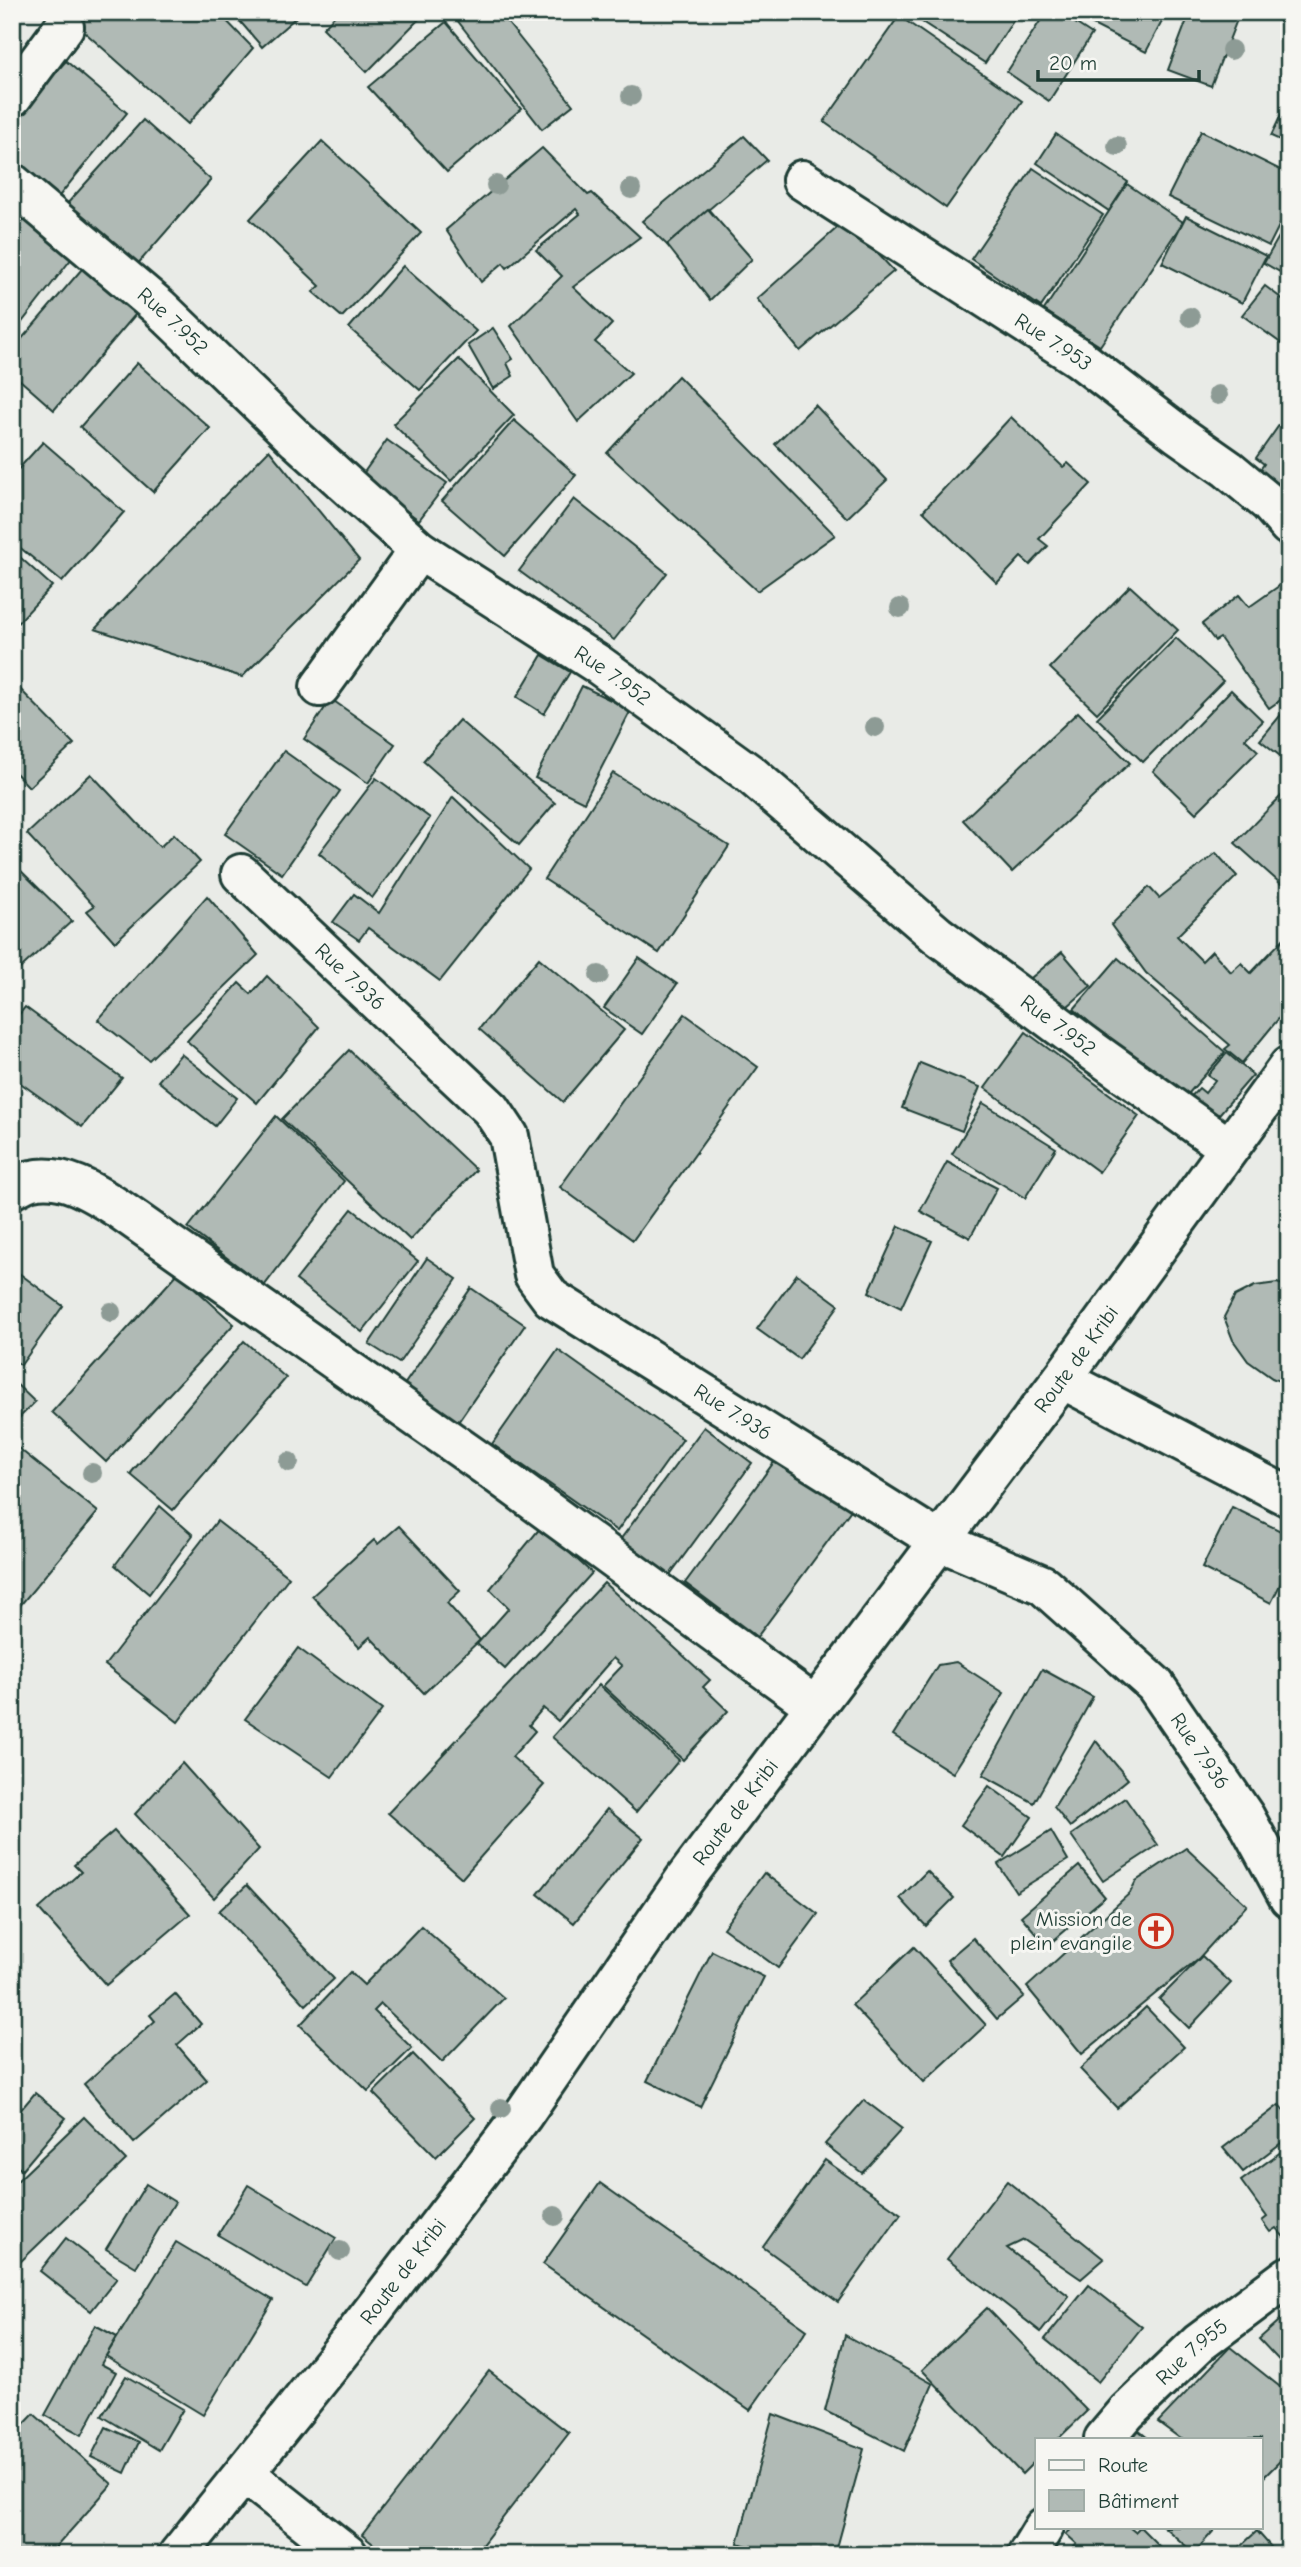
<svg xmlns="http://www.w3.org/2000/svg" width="1301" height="2567" viewBox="0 0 1301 2567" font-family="'Comic Neue',sans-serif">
  <rect width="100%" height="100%" fill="#e9ebe7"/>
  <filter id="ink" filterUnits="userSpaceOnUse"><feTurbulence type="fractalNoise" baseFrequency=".0143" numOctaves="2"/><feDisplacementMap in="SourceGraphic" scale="14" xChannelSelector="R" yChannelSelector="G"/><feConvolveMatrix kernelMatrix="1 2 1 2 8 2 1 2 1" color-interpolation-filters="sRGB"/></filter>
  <g filter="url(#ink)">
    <g fill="#b0bab5" stroke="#1f3d34" stroke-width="2">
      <path d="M78,12H218L253,48L188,124L71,20Z"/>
      <path d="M232,12H302L262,47Z"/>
      <path d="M338,12H426L367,72L323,28Z"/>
      <path d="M468,12H499L573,105L542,129L457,20Z"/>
      <path d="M916,12H1019L985,63L913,16Z"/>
      <path d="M1046,12H1058L1092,34L1049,101L1007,72Z"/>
      <path d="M1092,12H1167L1146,52L1087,22Z"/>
      <path d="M1190,12H1240L1211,86L1168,70Z"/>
      <path d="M899,16L1022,101L946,208L824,122Z"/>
      <path d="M446,22L521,109L447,172L368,87Z"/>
      <path d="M66,61L127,113L51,206L12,174V115L43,76L49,80Z"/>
      <path d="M1289,98V144L1271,136Z"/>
      <path d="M143,120L211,180L136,266L66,205Z"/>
      <path d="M1201,131L1289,174V206L1269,246L1168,197Z"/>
      <path d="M1056,134L1128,182L1109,211L1037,163Z"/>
      <path d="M744,136L767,160L667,245L642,221Z"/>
      <path d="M322,141L421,233L342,317L313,292L320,286L250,219Z"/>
      <path d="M542,148L588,195L592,193L640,237L573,287L612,324L595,342L631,373L578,422L511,326L562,276L536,250L580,214L576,209L507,268L503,263L481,282L446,230Z"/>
      <path d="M1033,168L1103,215L1041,307L971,259Z"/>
      <path d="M1127,184L1183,222L1100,346L1044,310Z"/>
      <path d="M22,206L79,249L12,335V219Z"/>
      <path d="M708,209L752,259L710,300L667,245Z"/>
      <path d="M1186,216L1266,256L1242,303L1162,263Z"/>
      <path d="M1289,219V277L1264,263Z"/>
      <path d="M846,220L894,271L800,351L757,299Z"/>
      <path d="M88,262L141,308L54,410L12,373V350Z"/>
      <path d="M403,266L476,331L420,390L349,328Z"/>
      <path d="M1265,286L1289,304V349L1242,315Z"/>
      <path d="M493,328L513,359L507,363L513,376L493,389L468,345Z"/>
      <path d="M459,359L514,415L451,481L393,424Z"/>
      <path d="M137,363L210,428L153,492L80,427Z"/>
      <path d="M678,376L835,535L757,591L607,453Z"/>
      <path d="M815,405L887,480L847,518L775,444Z"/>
      <path d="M1289,411V506L1252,481L1264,464L1256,458Z"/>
      <path d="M1011,417L1063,467L1068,463L1091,484L1039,539L1048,546L1030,565L1021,557L997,583L923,511Z"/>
      <path d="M514,420L576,475L505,556L442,501Z"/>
      <path d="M12,422L20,429L12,439Z"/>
      <path d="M387,440L447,483L419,520L360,478Z"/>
      <path d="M43,442L124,512L62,582L12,541V476Z"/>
      <path d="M269,450L359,560L242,677L95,629Z"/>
      <path d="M574,499L667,573L614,640L519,571Z"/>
      <path d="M12,550L52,586L12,629Z"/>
      <path d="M1289,579V694L1269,708L1220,638L1215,641L1202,624L1239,595L1249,607Z"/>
      <path d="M1130,586L1178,630L1097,713L1050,668Z"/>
      <path d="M1176,638L1223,681L1143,762L1097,718Z"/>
      <path d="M542,655L570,672L544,714L517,697Z"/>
      <path d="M12,681L74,744L29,787L12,769Z"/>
      <path d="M582,686L631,710L584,802L535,778Z"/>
      <path d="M1231,690L1263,721L1245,739L1258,751L1196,813L1153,771Z"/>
      <path d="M331,699L395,744L368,783L304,739Z"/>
      <path d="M1289,705V753L1284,759L1260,740Z"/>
      <path d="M1078,712L1130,763L1012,872L963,820Z"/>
      <path d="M459,720L555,803L519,845L423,761Z"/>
      <path d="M284,751L340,791L282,874L225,834Z"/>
      <path d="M613,773L729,846L659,953L544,879Z"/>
      <path d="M91,774L160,847L174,834L200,862L115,942L87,911L94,906L27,834Z"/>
      <path d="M376,778L430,818L372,898L319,853Z"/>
      <path d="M1289,788V877L1281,884L1235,843Z"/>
      <path d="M453,797L529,869L440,981L368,928L359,940L333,922L354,894L379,913Z"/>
      <path d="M1216,853L1237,876L1177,936L1202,961L1212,951L1231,972L1241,963L1251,973L1289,933V1006L1242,1063L1225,1049L1230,1045L1146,973L1111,925L1149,887L1159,898Z"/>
      <path d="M12,862L72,921L12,976Z"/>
      <path d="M207,896L258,955L149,1060L98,1020Z"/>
      <path d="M1062,952L1091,986L1060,1013L1031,978Z"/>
      <path d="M539,958L624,1030L563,1102L479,1029Z"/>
      <path d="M639,958L677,984L642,1034L604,1008Z"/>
      <path d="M1118,958L1225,1052L1181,1102L1074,1009Z"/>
      <path d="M267,976L319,1027L257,1103L187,1041L239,983L251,994Z"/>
      <path d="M25,1007L122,1078L82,1127L12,1077V1023Z"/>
      <path d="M685,1014L758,1067L633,1240L560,1187Z"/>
      <path d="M1026,1032L1139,1116L1099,1172L985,1088Z"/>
      <path d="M349,1050L476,1170L410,1240L282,1119Z"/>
      <path d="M1227,1053L1253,1075L1208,1127L1183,1105L1199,1088L1205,1093L1215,1080L1208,1075Z"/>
      <path d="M181,1054L237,1098L215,1126L158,1081Z"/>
      <path d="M920,1063L980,1087L962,1131L902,1108Z"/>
      <path d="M983,1103L1056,1148L1025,1198L952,1154Z"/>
      <path d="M276,1116L344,1181L264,1286L188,1228Z"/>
      <path d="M947,1162L997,1188L970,1238L920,1211Z"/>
      <path d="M352,1209L418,1261L362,1332L296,1280Z"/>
      <path d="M899,1226L932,1241L901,1308L869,1292Z"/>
      <path d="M427,1258L457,1279L399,1363L369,1344Z"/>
      <path d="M12,1268L63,1306L21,1365L12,1359Z"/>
      <path d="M178,1273L234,1324L106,1462L52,1412Z"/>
      <path d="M797,1274L839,1305L799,1359L757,1329Z"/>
      <path d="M1277,1283L1289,1287V1385L1272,1378L1248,1361L1233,1340L1224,1317L1235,1296L1255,1286Z"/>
      <path d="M471,1288L525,1325L458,1422L404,1385Z"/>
      <path d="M244,1341L286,1378L173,1510L130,1474Z"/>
      <path d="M558,1350L683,1439L617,1531L492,1444Z"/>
      <path d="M12,1380L35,1402L12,1425Z"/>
      <path d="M704,1427L752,1463L666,1580L617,1544Z"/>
      <path d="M12,1443L98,1512L13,1614L12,1613Z"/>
      <path d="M780,1454L853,1507L757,1637L685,1583Z"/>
      <path d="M160,1506L193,1535L149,1594L115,1565Z"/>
      <path d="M1232,1507L1289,1535V1567L1271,1603L1202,1568Z"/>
      <path d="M217,1521L289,1577L178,1722L105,1665Z"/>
      <path d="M399,1526L460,1591L447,1603L480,1640L424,1693L370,1637L359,1647L312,1596L374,1540L378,1544Z"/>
      <path d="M541,1527L592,1573L505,1669L477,1644L509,1608L490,1589Z"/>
      <path d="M604,1583L710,1680L703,1687L728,1711L683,1760L603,1686L622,1666L613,1658L558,1721L543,1708L529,1725L535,1731L512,1757L544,1785L462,1878L388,1813Z"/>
      <path d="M298,1648L382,1710L332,1777L245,1719Z"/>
      <path d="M956,1662L1004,1693L953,1773L893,1735L938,1665Z"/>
      <path d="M1042,1669L1093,1697L1034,1803L983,1775Z"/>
      <path d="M599,1685L679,1760L636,1812L552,1737Z"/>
      <path d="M1096,1741L1128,1779L1070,1827L1054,1807Z"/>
      <path d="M182,1763L259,1849L214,1898L135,1814Z"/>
      <path d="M989,1786L1032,1817L1004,1857L961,1825Z"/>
      <path d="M1125,1798L1158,1845L1103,1881L1071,1835Z"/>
      <path d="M607,1809L643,1838L574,1923L538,1894Z"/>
      <path d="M114,1831L190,1914L106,1985L39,1909L81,1872L74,1865Z"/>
      <path d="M1051,1831L1068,1860L1016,1892L998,1864Z"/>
      <path d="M1186,1848L1247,1905L1199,1958L1082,2054L1027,1987L1130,1893L1136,1881Z"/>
      <path d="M1079,1866L1105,1897L1047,1946L1021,1916Z"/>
      <path d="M927,1871L954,1898L926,1926L900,1898Z"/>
      <path d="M764,1873L818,1914L778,1968L723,1928Z"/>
      <path d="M247,1885L334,1979L306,2005L219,1911Z"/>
      <path d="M421,1926L504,1998L442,2062L381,2004L374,2011L412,2048L368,2091L300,2025L350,1972L364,1985Z"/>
      <path d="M973,1938L1024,1996L997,2019L947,1960Z"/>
      <path d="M914,1947L986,2025L924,2082L852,2005Z"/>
      <path d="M712,1951L764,1977L700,2107L647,2081Z"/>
      <path d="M1202,1956L1231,1983L1189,2028L1159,1999Z"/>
      <path d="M175,1994L201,2024L177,2045L207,2080L134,2143L84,2084L155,2021L150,2015Z"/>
      <path d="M1146,2007L1184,2047L1117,2108L1080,2069Z"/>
      <path d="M413,2054L475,2118L436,2157L373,2093Z"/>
      <path d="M35,2093L66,2118L22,2170L12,2162V2120Z"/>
      <path d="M864,2100L902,2129L862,2173L825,2144Z"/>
      <path d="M1279,2105L1289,2117V2137L1243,2172L1223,2148Z"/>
      <path d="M84,2117L126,2160L15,2267L12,2263V2186Z"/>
      <path d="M1289,2146V2243L1276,2228L1270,2232L1262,2221L1267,2217L1241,2181Z"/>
      <path d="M825,2160L901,2214L838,2302L763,2247Z"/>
      <path d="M1007,2181L1104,2259L1081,2279L1024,2240L1007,2248L1069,2296L1041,2332L947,2259Z"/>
      <path d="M600,2183L807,2330L750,2410L543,2264Z"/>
      <path d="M146,2184L175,2202L136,2267L106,2249Z"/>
      <path d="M248,2185L336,2238L306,2287L218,2235Z"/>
      <path d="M66,2238L117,2278L91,2311L40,2271Z"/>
      <path d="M176,2242L273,2300L203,2415L106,2356Z"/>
      <path d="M1089,2285L1142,2327L1098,2382L1045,2339Z"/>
      <path d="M987,2308L1087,2411L1058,2439H1037V2459L1022,2474L922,2370Z"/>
      <path d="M1289,2312V2371L1259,2339Z"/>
      <path d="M95,2325L117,2337L101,2364L116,2372L82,2435L45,2415Z"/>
      <path d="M845,2335L933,2384L904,2451L825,2411Z"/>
      <path d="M1230,2347L1289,2394V2452L1261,2480V2439H1181L1158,2422Z"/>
      <path d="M489,2371L569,2433L474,2555H387L362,2535Z"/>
      <path d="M126,2376L183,2409L159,2450L102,2416Z"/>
      <path d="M34,2414L112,2484L49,2555H12V2437Z"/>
      <path d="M773,2414L864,2449L835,2555H777L738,2543Z"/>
      <path d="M106,2427L139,2442L125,2473L91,2457Z"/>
      <path d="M1138,2430L1149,2439H1129Z"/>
      <path d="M1074,2527H1129L1135,2532L1140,2527L1168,2555H1066L1077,2544L1066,2534Z"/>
      <path d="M1164,2527H1217L1194,2553Z"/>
      <path d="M1257,2531L1278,2555H1231Z"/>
    </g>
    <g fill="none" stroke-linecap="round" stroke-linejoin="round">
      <g stroke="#1f3d34" stroke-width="44">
        <g id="minor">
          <path d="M12,97L64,27"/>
          <path id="s1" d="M802,180L1079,358L1178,434L1228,469L1269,503L1289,526"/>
          <path id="s2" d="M12,183L159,307L297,440L419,550L599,665L750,774L937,935L1093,1051L1229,1148"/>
          <path d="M320,687L419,550"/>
          <path id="s3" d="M241,874L491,1109L509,1136L534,1275L551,1298L939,1541"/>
          <path d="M12,1189C18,1186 26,1181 32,1180C64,1173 94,1193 119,1209L486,1466L815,1706"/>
          <path d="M1062,1379L1289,1497"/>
          <path id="s4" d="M1104,2439L1127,2412L1199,2343L1289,2276"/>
          <path d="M244,2473L348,2555"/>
          <path d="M1027,2555L1044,2527"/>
        </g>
      </g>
      <g stroke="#1f3d34" stroke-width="44">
        <g id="tertiary">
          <path id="s5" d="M939,1541L1043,1585L1155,1685L1245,1817L1289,1898"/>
        </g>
      </g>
      <g stroke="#1f3d34" stroke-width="44">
        <g id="primary">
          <path id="s6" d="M178,2555L349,2342L523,2115L685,1879L1062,1379L1289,1066"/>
        </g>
      </g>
      <use href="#minor" stroke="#f6f6f2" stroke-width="38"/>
      <use href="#tertiary" stroke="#f6f6f2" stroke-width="38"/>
      <use href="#primary" stroke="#f6f6f2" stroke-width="38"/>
    </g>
    <g fill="#8d9b95">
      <circle cx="1231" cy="50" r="10"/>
      <circle cx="631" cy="96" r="10"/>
      <circle cx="1117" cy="146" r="10"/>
      <circle cx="496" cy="185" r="10"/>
      <circle cx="631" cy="189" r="10"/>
      <circle cx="1190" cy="317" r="10"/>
      <circle cx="1218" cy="395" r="10"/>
      <circle cx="900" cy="608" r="10"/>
      <circle cx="875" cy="727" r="10"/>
      <circle cx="599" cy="975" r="10"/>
      <circle cx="111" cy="1312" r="10"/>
      <circle cx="289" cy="1462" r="10"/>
      <circle cx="92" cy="1473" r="10"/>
      <circle cx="501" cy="2108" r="10"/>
      <circle cx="555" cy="2216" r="10"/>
      <circle cx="340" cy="2251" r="10"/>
    </g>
  </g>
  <defs>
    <g id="church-ring" transform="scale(1.75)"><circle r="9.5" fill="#f6f6f2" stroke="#c8321e" stroke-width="1.5"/><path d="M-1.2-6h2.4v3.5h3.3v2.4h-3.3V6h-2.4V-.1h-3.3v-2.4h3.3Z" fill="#c8321e"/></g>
  </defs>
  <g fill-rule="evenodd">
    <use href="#church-ring" x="1156" y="1931"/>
  </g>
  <g text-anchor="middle" stroke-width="6" stroke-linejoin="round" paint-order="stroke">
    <g font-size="21" fill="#1f3d34" stroke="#f6f6f2">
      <text dy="7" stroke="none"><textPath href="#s2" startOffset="212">Rue 7.952</textPath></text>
      <text dy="7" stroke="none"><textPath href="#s1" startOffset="299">Rue 7.953</textPath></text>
      <text dy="7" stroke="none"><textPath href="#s2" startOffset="779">Rue 7.952</textPath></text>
      <text dy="7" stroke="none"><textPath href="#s3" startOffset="150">Rue 7.936</textPath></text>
      <text dy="7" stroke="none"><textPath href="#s2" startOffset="1346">Rue 7.952</textPath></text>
      <text dy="7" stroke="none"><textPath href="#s6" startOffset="1496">Route de Kribi</textPath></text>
      <text dy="7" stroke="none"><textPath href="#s3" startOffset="760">Rue 7.936</textPath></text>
      <text dy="7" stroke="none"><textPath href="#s5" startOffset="343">Rue 7.936</textPath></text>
      <text dy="7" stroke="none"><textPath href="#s6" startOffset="929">Route de Kribi</textPath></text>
      <text dy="7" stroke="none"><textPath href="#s6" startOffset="362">Route de Kribi</textPath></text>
      <text dy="7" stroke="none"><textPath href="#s4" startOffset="124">Rue 7.955</textPath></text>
    </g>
    <g font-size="21" fill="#1f3d34" stroke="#f6f6f2" text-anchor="end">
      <text x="1132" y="1926">Mission de<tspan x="1132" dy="24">plein evangile</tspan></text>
    </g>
  </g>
  <rect width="1301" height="2567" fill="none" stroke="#f6f6f2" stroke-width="42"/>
  <rect x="21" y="21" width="1259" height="2525" fill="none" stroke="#1f3d34" stroke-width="2.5" filter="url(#ink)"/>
  <rect x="1035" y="2438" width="228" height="91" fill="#f6f6f2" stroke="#a0aca6" stroke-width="2"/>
  <rect x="1049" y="2460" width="35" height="10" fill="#f6f6f2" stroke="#a0aca6" stroke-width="2"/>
  <text x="1098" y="2472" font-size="21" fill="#1f3d34">Route</text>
  <rect x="1049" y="2490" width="35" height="21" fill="#b0bab5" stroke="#a0aca6" stroke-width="2"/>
  <text x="1098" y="2508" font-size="21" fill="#1f3d34">Bâtiment</text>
  <path d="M1038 70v10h161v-10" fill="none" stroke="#1f3d34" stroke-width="3.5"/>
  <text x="1049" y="70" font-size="21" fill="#1f3d34" stroke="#f6f6f2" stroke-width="5" paint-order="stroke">20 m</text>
</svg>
